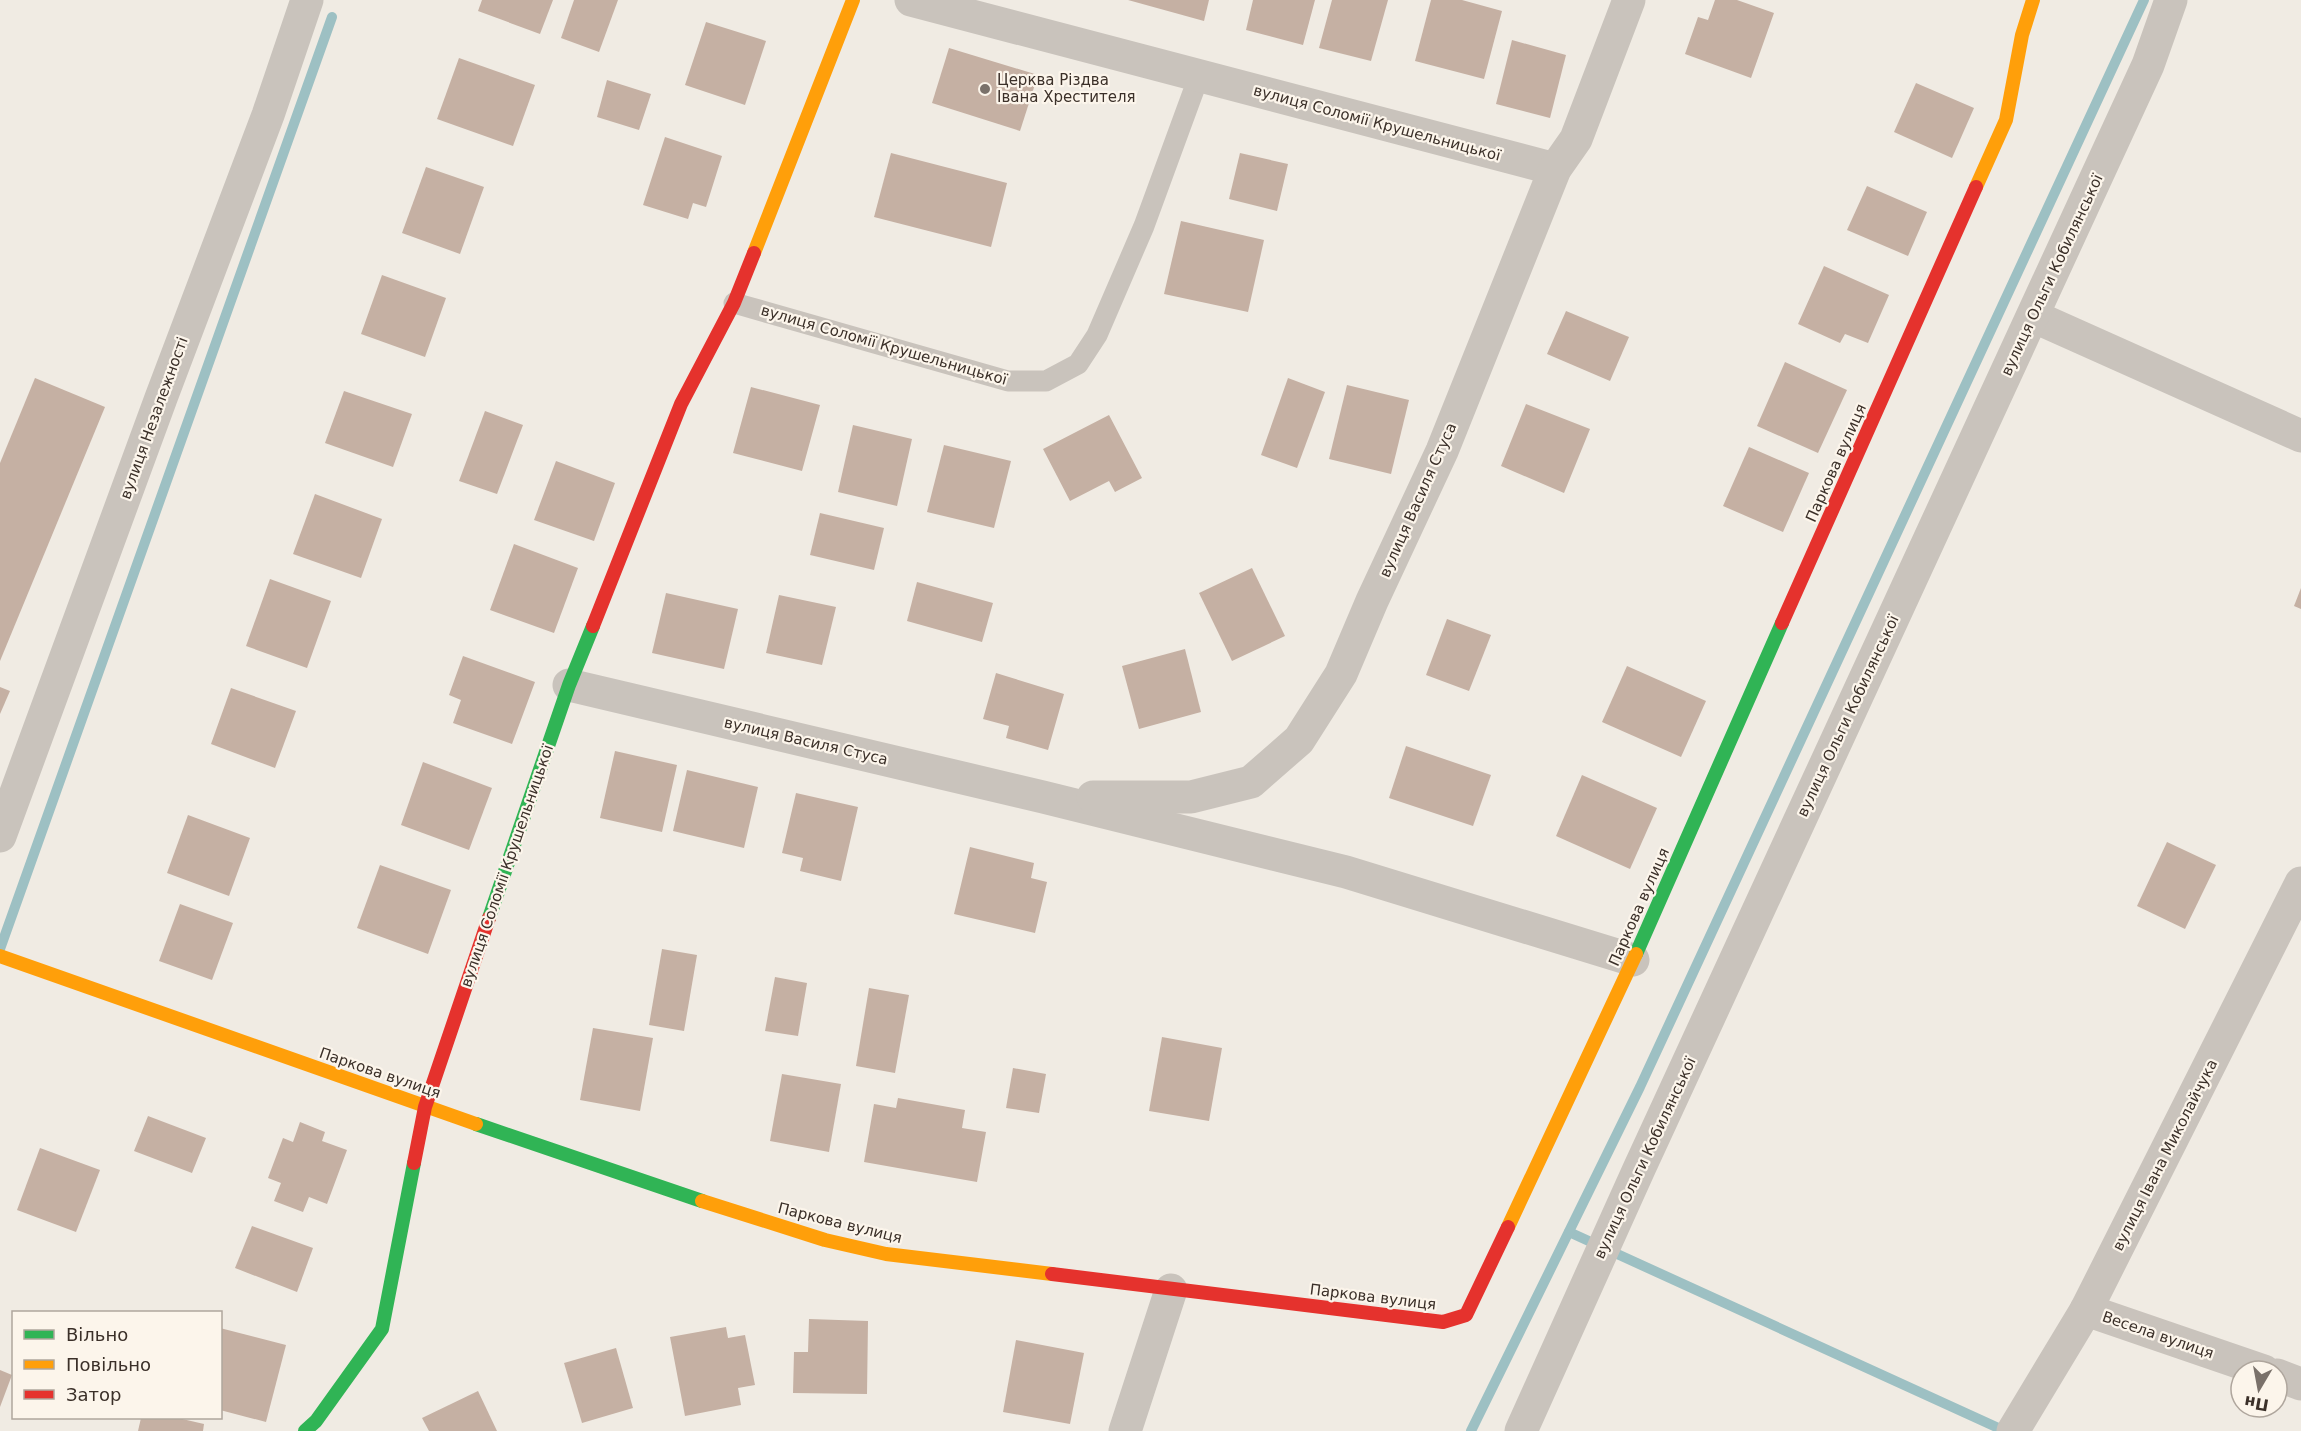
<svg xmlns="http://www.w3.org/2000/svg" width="2301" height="1431" viewBox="0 0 2301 1431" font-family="'DejaVu Sans',sans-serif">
  <rect width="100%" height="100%" fill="#f0ebe3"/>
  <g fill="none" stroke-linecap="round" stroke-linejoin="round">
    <g stroke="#9dc0c3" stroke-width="10">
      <path d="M0,949L332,17"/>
      <path d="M1569,1232L2005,1431"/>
      <path d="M1471,1431L1640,1087L2144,0"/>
    </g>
  </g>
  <g fill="#c5b0a3">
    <path d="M482,0H553L540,34L478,11Z"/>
    <path d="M574,0H618L599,52L561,38Z"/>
    <path d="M1128,0H1209L1204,21Z"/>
    <path d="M1253,0H1315L1303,45L1246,30Z"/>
    <path d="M1332,0H1388L1371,61L1319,48Z"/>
    <path d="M1431,0H1462L1502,11L1484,79L1415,61Z"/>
    <path d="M1715,0H1737L1774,13L1751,78L1685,54L1698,17L1708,20Z"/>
    <path d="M706,22L766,41L745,105L685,85Z"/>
    <path d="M1512,40L1566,55L1550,118L1496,104Z"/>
    <path d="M949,48L1038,75L1020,131L932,103Z"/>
    <path d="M459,58L535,85L513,146L437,119Z"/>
    <path d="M607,80L651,94L639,130L597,117Z"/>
    <path d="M1916,83L1974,108L1952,158L1894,132Z"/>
    <path d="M665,137L722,156L706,207L693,203L688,219L643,205Z"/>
    <path d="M891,153L1007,183L991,247L874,217Z"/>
    <path d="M1240,153L1288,164L1277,211L1229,199Z"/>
    <path d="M426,167L484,187L460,254L402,233Z"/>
    <path d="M1867,186L1927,212L1908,256L1847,230Z"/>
    <path d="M1181,221L1264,240L1248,312L1164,294Z"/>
    <path d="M1824,266L1889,295L1868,343L1845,334L1840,343L1798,324Z"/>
    <path d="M382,275L446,298L425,357L361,334Z"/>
    <path d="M1566,311L1629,337L1610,381L1547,354Z"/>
    <path d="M1785,362L1847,390L1818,453L1757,426Z"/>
    <path d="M35,378L105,407L0,661V463Z"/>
    <path d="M1288,378L1325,392L1297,468L1261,455Z"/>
    <path d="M1347,385L1409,400L1391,474L1329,459Z"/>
    <path d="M751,387L820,405L802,471L733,453Z"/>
    <path d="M344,391L412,414L393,467L325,443Z"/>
    <path d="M1526,404L1590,429L1564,493L1501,466Z"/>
    <path d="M485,411L523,425L497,494L459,481Z"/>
    <path d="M1109,415L1142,478L1115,492L1109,481L1070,501L1043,449Z"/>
    <path d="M853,425L912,439L897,506L838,492Z"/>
    <path d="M944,445L1011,461L994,528L927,512Z"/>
    <path d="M1749,447L1809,473L1783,532L1723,506Z"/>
    <path d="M556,461L615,483L594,541L534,520Z"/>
    <path d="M315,494L382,519L361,578L293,554Z"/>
    <path d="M820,513L884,528L874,570L810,555Z"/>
    <path d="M514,544L578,568L554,633L490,610Z"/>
    <path d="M1252,568L1285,636L1232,661L1199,593Z"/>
    <path d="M270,579L331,601L307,668L246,646Z"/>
    <path d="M917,582L993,603L982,642L907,621Z"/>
    <path d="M2301,588V609L2294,606Z"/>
    <path d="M666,593L738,609L724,669L652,653Z"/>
    <path d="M779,595L836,607L822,665L766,653Z"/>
    <path d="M1447,619L1491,635L1469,691L1426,675Z"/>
    <path d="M1185,649L1201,712L1139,729L1122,666Z"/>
    <path d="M463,656L535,682L512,744L453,723L461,700L449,695Z"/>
    <path d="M1627,666L1706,701L1681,757L1602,722Z"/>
    <path d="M996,673L1064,694L1048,750L1006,738L1009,726L983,719Z"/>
    <path d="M0,687L10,691L0,714Z"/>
    <path d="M231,688L296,711L275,768L211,744Z"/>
    <path d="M1406,746L1491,775L1473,826L1389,798Z"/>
    <path d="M615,751L677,765L662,832L600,818Z"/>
    <path d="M423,762L492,788L469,850L401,825Z"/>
    <path d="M687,770L758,787L744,848L673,831Z"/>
    <path d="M1582,775L1657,808L1630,869L1556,836Z"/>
    <path d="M796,793L858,807L841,881L800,871L803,858L782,853Z"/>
    <path d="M188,815L250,838L229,896L167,873Z"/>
    <path d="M2167,842L2216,865L2185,929L2137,906Z"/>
    <path d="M970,847L1034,863L1031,878L1047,882L1035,933L954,914Z"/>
    <path d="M380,865L451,890L428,954L357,928Z"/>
    <path d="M180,904L233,923L212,980L159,961Z"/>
    <path d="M662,949L697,955L684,1031L649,1025Z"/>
    <path d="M775,977L807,983L798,1036L765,1031Z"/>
    <path d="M869,988L909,995L895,1073L856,1066Z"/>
    <path d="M593,1028L653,1038L640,1111L580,1100Z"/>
    <path d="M1162,1037L1222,1048L1209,1121L1149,1111Z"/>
    <path d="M1013,1068L1046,1074L1039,1113L1006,1108Z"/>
    <path d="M782,1074L841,1084L829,1152L770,1141Z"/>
    <path d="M898,1098L965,1110L962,1128L986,1132L977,1182L864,1162L874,1104L896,1108Z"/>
    <path d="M148,1116L206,1138L192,1173L134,1151Z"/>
    <path d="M300,1122L325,1132L322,1141L347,1150L327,1204L309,1197L303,1212L274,1201L281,1183L268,1178L283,1138L293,1142Z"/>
    <path d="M40,1148L100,1170L76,1232L17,1210Z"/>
    <path d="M252,1226L313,1248L297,1292L235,1268Z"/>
    <path d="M809,1319L868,1321L867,1394L793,1393L794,1352H808Z"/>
    <path d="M726,1327L728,1338L745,1335L755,1385L738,1388L741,1405L685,1416L670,1337Z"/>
    <path d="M220,1328L286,1345L266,1422L220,1410Z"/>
    <path d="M1016,1340L1084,1353L1070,1424L1003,1412Z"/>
    <path d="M616,1348L633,1408L582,1423L564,1363Z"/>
    <path d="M0,1370L12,1375L0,1407Z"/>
    <path d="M478,1391L497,1431H429L422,1418Z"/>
    <path d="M141,1418H178L204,1424L203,1431H138Z"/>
  </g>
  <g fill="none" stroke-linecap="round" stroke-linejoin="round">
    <path stroke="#c9c3bc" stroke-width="21" d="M734,303L1008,381H1046L1078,364L1097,335L1144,226L1199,76"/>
    <g stroke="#c9c3bc" stroke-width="33">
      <path d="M911,0L1555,169"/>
      <path d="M2033,316L2301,436"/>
      <path d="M569,685L1043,797L1346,872L1633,960"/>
      <path d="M1093,797H1191L1251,782L1299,740L1341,674L1372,601L1442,451L1555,169L1576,139L1629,0"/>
      <path d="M0,836L161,398L268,115L307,0"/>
      <path d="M2086,1310L2264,1371"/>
      <path d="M2277,1375L2301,1384"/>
      <path d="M1125,1431L1171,1290"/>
      <path d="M1521,1431L1639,1169L2148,65L2171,0"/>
      <path d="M2013,1431L2086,1310L2301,883"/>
    </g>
    <g stroke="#30b455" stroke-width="14">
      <path d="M489,918L569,685L593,626"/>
      <path d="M1636,954L1782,623"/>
      <path d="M476,1124L702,1201"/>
      <path d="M305,1431L316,1421L382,1329L414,1163"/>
    </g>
    <g stroke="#ff9f0a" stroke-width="14">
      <path d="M1976,187L2006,120L2022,35L2033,0"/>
      <path d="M754,253L853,0"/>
      <path d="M0,956L476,1124"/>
      <path d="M702,1201L825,1240L886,1254L1052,1274"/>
      <path d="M1508,1227L1636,954"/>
    </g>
    <g stroke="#e5322d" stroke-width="14">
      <path d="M1782,623L1976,187"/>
      <path d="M593,626L681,404L734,303L754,253"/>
      <path d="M414,1163L425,1107L489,918"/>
      <path d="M1052,1274L1443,1322L1466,1315L1508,1227"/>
    </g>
  </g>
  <circle fill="#7a716a" stroke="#fcf5eb" stroke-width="2" cx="985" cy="89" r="6"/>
  <g text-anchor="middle" stroke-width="4.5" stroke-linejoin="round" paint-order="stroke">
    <g font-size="15" fill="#3b3029" stroke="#fcf5eb" text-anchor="start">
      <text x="997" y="85">Церква Різдва<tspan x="997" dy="17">Івана Хрестителя</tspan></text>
    </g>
    <g font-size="15" fill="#3b3029" stroke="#fcf5eb">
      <text transform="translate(1377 123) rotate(15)" y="5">вулиця Соломії Крушельницької</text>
      <text transform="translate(2052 275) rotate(-65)" y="5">вулиця Ольги Кобилянської</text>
      <text transform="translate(884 345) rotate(16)" y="5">вулиця Соломії Крушельницької</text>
      <text transform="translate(154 418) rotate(-70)" y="5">вулиця Незалежності</text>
      <text transform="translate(1836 463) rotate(-66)" y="5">Паркова вулиця</text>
      <text transform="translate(1418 500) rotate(-66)" y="5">вулиця Василя Стуса</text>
      <text transform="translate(1848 716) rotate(-65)" y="5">вулиця Ольги Кобилянської</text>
      <text transform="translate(806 741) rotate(13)" y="5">вулиця Василя Стуса</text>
      <text transform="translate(507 866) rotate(-71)" y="5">вулиця Соломії Крушельницької</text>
      <text transform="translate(1639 907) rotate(-66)" y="5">Паркова вулиця</text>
      <text transform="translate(380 1073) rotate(19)" y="5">Паркова вулиця</text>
      <text transform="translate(2165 1155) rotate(-63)" y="5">вулиця Івана Миколайчука</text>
      <text transform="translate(1645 1158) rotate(-65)" y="5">вулиця Ольги Кобилянської</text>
      <text transform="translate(840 1223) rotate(14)" y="5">Паркова вулиця</text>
      <text transform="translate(1373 1297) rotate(7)" y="5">Паркова вулиця</text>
      <text transform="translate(2158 1335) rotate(19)" y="5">Весела вулиця</text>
    </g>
  </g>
  <rect x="12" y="1311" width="210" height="108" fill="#fcf5eb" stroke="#afa69d" stroke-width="1.5"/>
  <rect x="24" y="1330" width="30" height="9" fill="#30b455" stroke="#afa69d" stroke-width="1.5"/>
  <text x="66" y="1341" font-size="18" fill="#3b3029">Вільно</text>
  <rect x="24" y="1360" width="30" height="9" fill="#ff9f0a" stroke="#afa69d" stroke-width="1.5"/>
  <text x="66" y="1371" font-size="18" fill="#3b3029">Повільно</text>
  <rect x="24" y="1390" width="30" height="9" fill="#e5322d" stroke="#afa69d" stroke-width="1.5"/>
  <text x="66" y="1401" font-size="18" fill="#3b3029">Затор</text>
  <g transform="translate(2259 1389) rotate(190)"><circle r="28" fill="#fcf5eb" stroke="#afa69d" stroke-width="1.5"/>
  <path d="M0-4.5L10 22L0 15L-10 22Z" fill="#7a716a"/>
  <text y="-9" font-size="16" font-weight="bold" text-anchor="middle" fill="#3b3029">Пн</text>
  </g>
</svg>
